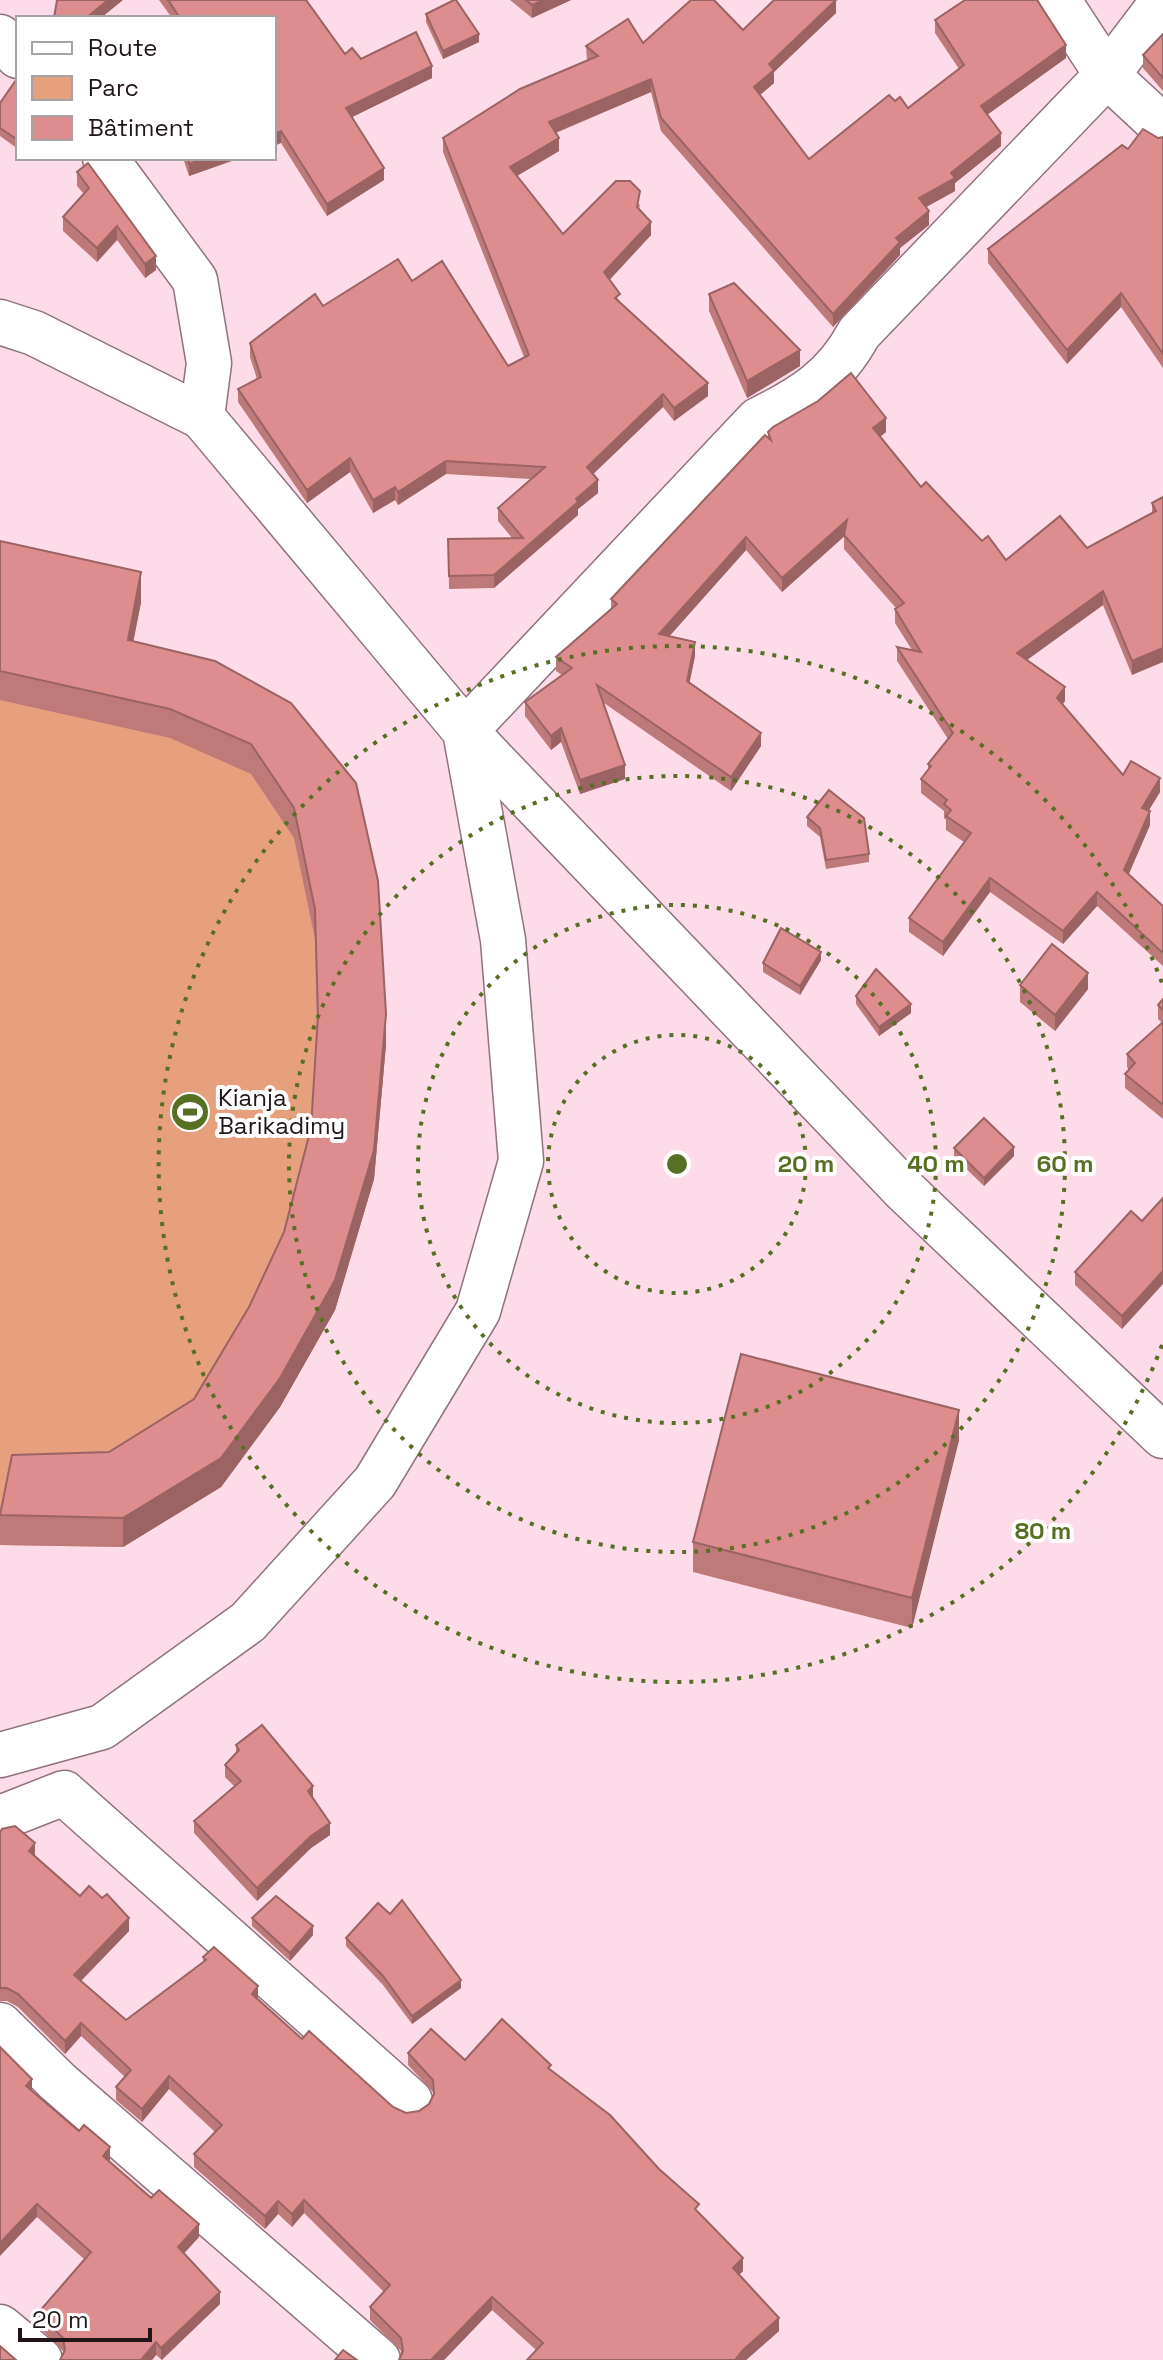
<svg xmlns="http://www.w3.org/2000/svg" width="1163" height="2360" viewBox="0 0 1163 2360" font-family="'Space Grotesk',sans-serif">
  <rect width="100%" height="100%" fill="#fddbe8"/>
  <path fill="#e6a07e" d="M0,571L141,602L128,669L215,691L378,911L386,1044L374,1179L335,1310L280,1407L221,1487L123,1547L0,1545Z"/>
  <g fill="none" stroke-linecap="round" stroke-linejoin="round">
    <g stroke="#91737f" stroke-width="47">
      <g id="minor">
        <path d="M1058,0L1107,75L1163,127"/>
        <path d="M0,37L18,56"/>
        <path d="M105,158L195,280L209,363L202,417"/>
        <path d="M0,322L34,333L202,417L465,731L904,1190L1163,1436"/>
        <path d="M0,1755L102,1727L248,1622L375,1482L478,1311L521,1161L503,940L465,731L758,420C803,398 835,378 859,333L1107,75L1163,1"/>
        <path d="M0,1818L64,1793L410,2101"/>
        <path d="M0,2025L58,2082L378,2360"/>
        <path d="M0,2327L40,2360"/>
      </g>
    </g>
    <use href="#minor" stroke="#fff" stroke-width="44"/>
  </g>
  <g fill="#be7979">
    <path d="M159,0H306L345,54L361,59L432,78L352,117L384,180L327,216L281,143L274,18H172Z"/>
    <path d="M510,0H571L532,18Z"/>
    <path d="M836,13L774,72V83L760,95L809,159L895,101L908,108L959,69L935,33V20L1066,58L987,115L1001,146L955,183V191L926,207L929,225L900,248V255L833,327L661,131L651,92L556,133L559,151L517,176L563,234L640,204L639,209L651,235L609,280L620,303L708,396L674,421L663,407L593,474L598,493L578,509V515L494,588L449,589L448,539L512,538L498,521V508L531,479L446,474L398,505L395,500L373,513L350,472L307,503L238,402V389L257,379L250,357V343L323,306L412,281L508,366L524,357L443,152V138L587,60L586,46L643,43L743,30Z"/>
    <path d="M426,14L479,42L443,59L426,22Z"/>
    <path d="M1163,34V91L1143,68V55Z"/>
    <path d="M18,81V149L0,136V103Z"/>
    <path d="M1163,137V368L1121,307L1067,364L988,263V249L1128,149L1158,138Z"/>
    <path d="M183,158H240L189,176Z"/>
    <path d="M77,172L156,270L145,278L117,240L97,262L63,231V217L84,194L77,186Z"/>
    <path d="M709,294L800,366L747,398L709,311Z"/>
    <path d="M768,432H886L880,437L921,487L1006,560L1087,548L1152,514V503L1163,497L1132,675L1103,605L1027,660L1065,701L1062,704L1123,775L1160,792L1149,810L1150,825L1129,874L1163,906V966L1097,906L1063,944L990,892L943,956L909,932V918L964,842L946,830V820L944,818V811L921,793V779L928,770V764L948,739L897,661V647L912,650L895,623V609L896,608L844,549V536L782,592L746,550L669,636L695,656L689,683L761,746L731,791L604,703L625,779L580,794L561,742L551,750L525,716V702L562,675L556,671V657L611,610V599L768,437Z"/>
    <path d="M0,541L141,602L133,641L291,703L386,1044L374,1179L335,1310L280,1407L221,1487L123,1547L0,1545V1512L109,1452L194,1399L249,1307L284,1232L311,1128L317,1024L315,939L294,838L251,774L170,738L0,700Z"/>
    <path d="M807,817L869,854V862L826,869L820,837L807,826Z"/>
    <path d="M821,960L800,995L763,972V963Z"/>
    <path d="M1020,985L1088,989L1055,1031L1020,1002Z"/>
    <path d="M856,996L911,1013L879,1036L856,1004Z"/>
    <path d="M1163,999V1119L1125,1088V1074L1129,1070L1127,1067V1054L1162,1023L1158,1019V1005Z"/>
    <path d="M954,1148L1014,1156L984,1186L954,1157Z"/>
    <path d="M1142,1221L1122,1329L1075,1285V1272Z"/>
    <path d="M959,1440L912,1628L693,1572V1542Z"/>
    <path d="M236,1745L313,1798L330,1835L311,1848L257,1901L194,1833V1821L234,1786L225,1777V1765L236,1753Z"/>
    <path d="M0,1832L35,1856L80,1896L129,1931L81,1981L126,2020L203,1963V1957L258,1999L302,2039L393,2107L406,2113L419,2111L429,2104L434,2095L433,2092L408,2065V2053L551,2070L699,2213L743,2271L739,2275L779,2331L746,2360H527L536,2350L492,2310L444,2360H399L401,2351L370,2320V2307L384,2292L304,2213L292,2227L278,2214L265,2229L194,2167V2154L215,2132L169,2089L142,2122L116,2100V2087L125,2077L81,2036L65,2054L18,2007L7,2001H0Z"/>
    <path d="M252,1918L313,1935L290,1961L252,1926Z"/>
    <path d="M346,1938L461,1988L412,2024L383,1985L346,1946Z"/>
    <path d="M32,2091L110,2160L109,2161L199,2237L184,2253L220,2304L162,2360L156,2355L152,2360H60L63,2353V2351L38,2326V2313L84,2259L37,2217Z"/>
  </g>
  <g fill="#9b6363">
    <path d="M108,0H123L101,18H86Z"/>
    <path d="M544,0H571L532,18V5Z"/>
    <path d="M836,0V13L774,72V83L754,100V87L769,64Z"/>
    <path d="M479,34V42L443,59V51Z"/>
    <path d="M1066,45V58L981,119V106Z"/>
    <path d="M432,66V78L346,120V108Z"/>
    <path d="M651,79V92L549,135V122Z"/>
    <path d="M281,131V143L274,146V134Z"/>
    <path d="M1001,133V146L955,183V191L919,211V198Z"/>
    <path d="M559,138V151L510,180V167Z"/>
    <path d="M205,158H240L189,176V164Z"/>
    <path d="M384,168V180L327,216V204Z"/>
    <path d="M929,211V225L900,248V255L833,327V314L896,238Z"/>
    <path d="M651,222V235L604,286V272Z"/>
    <path d="M117,226V240L97,262V248Z"/>
    <path d="M156,256V270L145,278V264Z"/>
    <path d="M1121,293V307L1067,364V350Z"/>
    <path d="M800,350V366L747,398V381Z"/>
    <path d="M708,383V396L674,421V408Z"/>
    <path d="M663,394V407L587,480V467Z"/>
    <path d="M886,418V432L873,442V428Z"/>
    <path d="M350,458V472L307,503V490Z"/>
    <path d="M446,461V474L398,505V492Z"/>
    <path d="M598,480V493L578,509V515L494,588V575L576,499Z"/>
    <path d="M395,487V500L373,513V500Z"/>
    <path d="M847,520V534L782,592V578Z"/>
    <path d="M746,537V550L659,648V634Z"/>
    <path d="M141,572V602L128,669V640Z"/>
    <path d="M1103,591V605L1017,667V653Z"/>
    <path d="M695,642V656L687,695V681Z"/>
    <path d="M1163,648V662L1132,675V661Z"/>
    <path d="M1065,687V701L1057,712V698Z"/>
    <path d="M561,728V742L551,750V736Z"/>
    <path d="M761,733V746L731,791V777Z"/>
    <path d="M625,765V779L580,794V780Z"/>
    <path d="M1160,778V792L1142,821V808Z"/>
    <path d="M1150,811V825L1124,884V870Z"/>
    <path d="M990,878V892L943,956V942Z"/>
    <path d="M1097,892V906L1063,944V931Z"/>
    <path d="M821,952V960L800,995V986Z"/>
    <path d="M1088,973V989L1055,1031V1015Z"/>
    <path d="M911,1004V1013L879,1036V1027Z"/>
    <path d="M386,1014V1044L374,1179L335,1310L280,1407L221,1487L123,1547V1518L221,1458Z"/>
    <path d="M1014,1147V1156L984,1186V1178Z"/>
    <path d="M1163,1271V1284L1122,1329V1316Z"/>
    <path d="M959,1410V1440L912,1628V1598Z"/>
    <path d="M313,1786V1798L308,1791Z"/>
    <path d="M330,1823V1835L311,1848L257,1901V1888L311,1836Z"/>
    <path d="M35,1843V1856L29,1851Z"/>
    <path d="M129,1918V1931L74,1988V1975Z"/>
    <path d="M313,1926V1935L290,1961V1953Z"/>
    <path d="M461,1980V1988L412,2024V2016Z"/>
    <path d="M258,1986V1999L252,1994Z"/>
    <path d="M81,2023V2036L65,2054V2041Z"/>
    <path d="M169,2076V2089L142,2122V2109Z"/>
    <path d="M32,2079V2092L26,2086Z"/>
    <path d="M110,2147V2160L103,2169V2156Z"/>
    <path d="M304,2200V2213L292,2227V2214Z"/>
    <path d="M278,2201V2214L265,2229V2216Z"/>
    <path d="M37,2204V2217L0,2256V2243Z"/>
    <path d="M199,2224V2237L178,2260V2247Z"/>
    <path d="M743,2258V2271L733,2281V2268Z"/>
    <path d="M220,2292V2304L161,2360V2348Z"/>
    <path d="M492,2297V2310L444,2360H431Z"/>
    <path d="M779,2318V2331L746,2360H735L743,2350Z"/>
    <path d="M156,2342V2355L152,2360H141Z"/>
  </g>
  <g fill="#dd8d8d" stroke="#9b6363" stroke-width="2">
    <path d="M57,0H108L86,18H54Z"/>
    <path d="M168,0H306L345,54L352,48L361,59L416,32L432,66L346,108L384,168L327,204L281,131L274,134V18H180Z"/>
    <path d="M454,0H456L479,34L443,51L426,14Z"/>
    <path d="M526,0H544L532,5Z"/>
    <path d="M691,0H714L743,30L774,0H836L769,64L774,70L754,87L809,159L889,95L895,101L900,97L908,108L964,65L935,20L965,0H1037L1066,45L981,106L1001,133L951,173L955,178L919,198L929,211L896,238L900,242L833,314L661,118L651,79L549,122L559,138L510,167L563,234L616,181H630L640,191L637,207L651,222L604,272L620,294L615,298L708,383L674,408L663,394L587,467L598,480L576,499L578,502L494,575L449,576L448,539L523,538L498,508L545,467L446,461L398,492L395,487L373,500L350,458L307,490L238,389L261,377L250,343L315,294L323,306L398,259L412,281L442,261L508,366L529,355L443,138L520,89L598,56L586,46L628,19L643,43Z"/>
    <path d="M1163,34V78L1143,55Z"/>
    <path d="M16,80L18,81V140L0,128V103Z"/>
    <path d="M1143,129L1158,138L1163,137V354L1121,293L1067,350L988,249L1122,145L1128,149Z"/>
    <path d="M188,158H205L189,164Z"/>
    <path d="M88,163L156,256L145,264L117,226L97,248L63,217L89,188L77,172Z"/>
    <path d="M734,283L800,350L747,381L709,294Z"/>
    <path d="M851,373L886,418L873,428L921,487L926,482L982,541L988,536L1006,560L1060,516L1087,548L1156,511L1152,503L1163,497V648L1132,661L1103,591L1017,653L1065,687L1057,698L1123,775L1131,761L1160,778L1142,808L1150,811L1124,870L1163,906V953L1097,892L1063,931L990,878L943,942L909,918L971,833L946,816L951,810L944,804L947,800L921,779L931,766L928,764L953,733L897,647L921,652L895,609L904,603L844,535L847,520L782,578L746,537L659,634L695,642L687,681L761,733L731,777L597,685L625,765L580,780L561,728L551,736L525,702L572,668L556,657L617,604L611,599L765,435L771,440L768,432L773,427L818,401Z"/>
    <path d="M0,541L141,572L128,640L215,661L291,703L356,783L378,881L386,1014L374,1150L335,1280L280,1378L221,1458L123,1518L0,1515L12,1455L109,1452L194,1399L249,1307L284,1232L311,1128L318,1015L315,909L294,808L251,744L170,709L0,671Z"/>
    <path d="M829,790L864,818L869,854L826,860L820,828L807,817Z"/>
    <path d="M781,928L821,952L800,986L763,963Z"/>
    <path d="M1052,944L1088,973L1055,1015L1020,985Z"/>
    <path d="M876,969L911,1004L879,1027L856,996Z"/>
    <path d="M1163,999V1010L1158,1005Z"/>
    <path d="M1163,1022V1105L1125,1074L1135,1063L1127,1054Z"/>
    <path d="M984,1118L1014,1147L984,1178L954,1148Z"/>
    <path d="M1163,1198V1271L1122,1316L1075,1272L1131,1211L1142,1221Z"/>
    <path d="M741,1354L959,1410L912,1598L693,1542Z"/>
    <path d="M262,1725L313,1786L308,1791L330,1823L311,1836L257,1888L194,1821L241,1781L225,1765L239,1750L236,1745Z"/>
    <path d="M15,1826L35,1843L29,1851L80,1896L89,1886L102,1898L107,1894L129,1918L74,1975L126,2020L206,1960L203,1957L214,1947L258,1986L252,1994L302,2039L309,2031L393,2107L406,2113L419,2111L429,2104L434,2094L433,2080L408,2053L431,2029L465,2060L502,2019L551,2065L548,2068L610,2115L659,2169L699,2204L695,2209L743,2258L733,2268L779,2318L743,2350L735,2360H527L543,2343L492,2297L431,2360H399L403,2351L401,2338L370,2307L390,2285L304,2200L292,2214L278,2201L265,2216L194,2154L222,2125L169,2076L142,2109L116,2087L131,2070L81,2023L65,2041L18,1994L7,1988H0V1832L2,1829Z"/>
    <path d="M276,1896L313,1926L290,1953L252,1918Z"/>
    <path d="M402,1900L461,1980L412,2016L383,1976L346,1938L378,1903L390,1914Z"/>
    <path d="M0,2047L32,2079L26,2086L79,2131L84,2125L110,2147L103,2156L151,2198L159,2190L199,2224L178,2247L220,2292L161,2348L156,2342L141,2360H60L65,2350L63,2338L38,2313L91,2252L37,2204L0,2243Z"/>
    <path d="M0,2346L16,2360H0Z"/>
    <path d="M343,2350L357,2360H335Z"/>
  </g>
  <g fill="none" stroke="#566f22" stroke-width="4" stroke-dasharray="4 8">
    <circle cx="677" cy="1164" r="129"/>
    <circle cx="677" cy="1164" r="259"/>
    <circle cx="677" cy="1164" r="388"/>
    <path d="M1162 1345A518 518 0 1 1 1162 983"/>
  </g>
  <defs>
    <g id="stadium-disc" transform="scale(2)"><circle r="9.5" fill="#566f22" stroke="#fff"/><path d="M0-5a6.5 5 0 1 0 0 10a6.5 5 0 1 0 0-10ZM-3.5-1.8h7v3.6h-7Z" fill="#fff"/></g>
  </defs>
  <g fill-rule="evenodd">
    <use href="#stadium-disc" x="190" y="1112"/>
  </g>
  <g text-anchor="middle" stroke-width="8" stroke-linejoin="round" paint-order="stroke">
    <g font-size="24" fill="#21151a" stroke="#fff" text-anchor="start">
      <text x="218" y="1106">Kianja<tspan x="218" dy="28">Barikadimy</tspan></text>
    </g>
  </g>
  <circle cx="677" cy="1164" r="12" fill="#566f22" stroke="#fff" stroke-width="4"/>
  <g font-size="24" text-anchor="middle" font-weight="bold" fill="#566f22" stroke="#fff" stroke-width="8" stroke-linejoin="round" paint-order="stroke">
    <text x="806" y="1172">20 m</text>
    <text x="936" y="1172">40 m</text>
    <text x="1065" y="1172">60 m</text>
    <text x="1043" y="1539">80 m</text>
  </g>
  <rect x="16" y="16" width="260" height="144" fill="#ffffff" stroke="#a6a1a3" stroke-width="2"/>
  <rect x="32" y="42" width="40" height="12" fill="#ffffff" stroke="#a6a1a3" stroke-width="2"/>
  <text x="88" y="56" font-size="24" fill="#21151a">Route</text>
  <rect x="32" y="76" width="40" height="24" fill="#e6a07e" stroke="#a6a1a3" stroke-width="2"/>
  <text x="88" y="96" font-size="24" fill="#21151a">Parc</text>
  <rect x="32" y="116" width="40" height="24" fill="#dd8d8d" stroke="#a6a1a3" stroke-width="2"/>
  <text x="88" y="136" font-size="24" fill="#21151a">Bâtiment</text>
  <path d="M20 2328v12h130v-12" fill="none" stroke="#21151a" stroke-width="4"/>
  <text x="32" y="2328" font-size="24" fill="#21151a" stroke="#ffffff" stroke-width="6" paint-order="stroke">20 m</text>
</svg>
